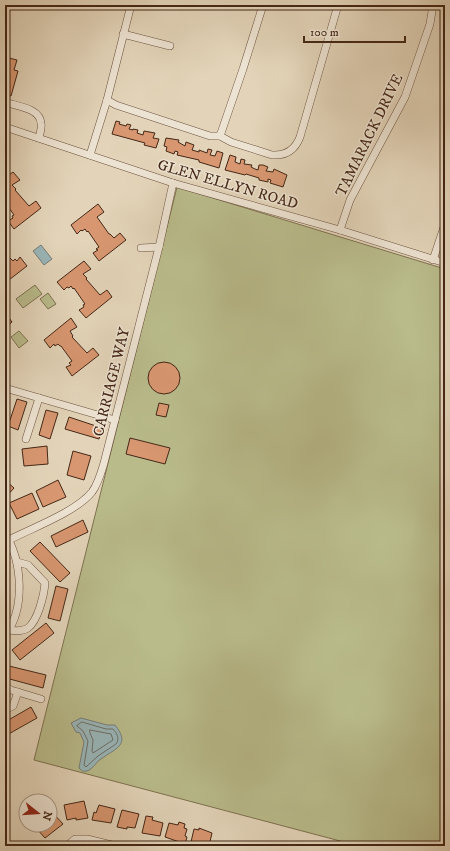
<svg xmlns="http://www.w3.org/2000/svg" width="450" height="851" viewBox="0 0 450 851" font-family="'IM FELL DW Pica',serif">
  <rect width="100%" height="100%" fill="#e3d4b9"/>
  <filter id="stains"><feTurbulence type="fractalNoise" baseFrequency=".005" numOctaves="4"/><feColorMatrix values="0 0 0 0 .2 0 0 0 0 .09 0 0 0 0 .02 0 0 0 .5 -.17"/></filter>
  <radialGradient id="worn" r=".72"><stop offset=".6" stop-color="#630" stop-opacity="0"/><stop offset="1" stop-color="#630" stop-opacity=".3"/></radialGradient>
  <g fill="#b9bb8b" stroke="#7e7150">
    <path d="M177,187L445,269V846H359L34,760Z"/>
    <path d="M35,285L42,294L23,308L16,299Z"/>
    <path d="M48,293L56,304L48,309L40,299Z"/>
    <path d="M19,331L28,341L19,348L11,337Z"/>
  </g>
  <g fill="#99b6b9" stroke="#777d78">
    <path d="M41,245L52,259L44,265L33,251Z"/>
    <path d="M81,718L107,725H115C131,745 116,748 101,759C96,762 93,769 87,771C83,772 82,771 79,768L84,742L80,733L76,732L71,723Z"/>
  </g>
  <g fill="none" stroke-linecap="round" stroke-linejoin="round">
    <g stroke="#6e6e68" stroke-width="1">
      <path d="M82,722L106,729H113C117,733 120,739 116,744L98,756L86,767L84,765L88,741L83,731L77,726Z"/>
      <path d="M90,730L111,734L113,740L93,753L92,751L93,740L90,733Z"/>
    </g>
  </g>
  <g fill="#d89771" stroke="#442716">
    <path d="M5,57L17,60L14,70L18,71L11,96L5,95Z"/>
    <path d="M116,121L120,122L119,124L126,126L127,124L131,125L129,129L133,130V129L138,130L137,133L143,135L144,131L155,133L153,138L159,139L156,148L144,145L145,143L112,134Z"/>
    <path d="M166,138L179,140L178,142L185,146L186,142L194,145L192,150L199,152V150L207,153L208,149L212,150L210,155L215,156L217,151L223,153L219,168L199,162V160L177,155L178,152L175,151L174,154L166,151L167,147L164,146Z"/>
    <path d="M230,155L236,157L235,162L240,164L241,159L245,160L244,164L252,165L251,167L255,169L258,170L259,165H263L268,167L266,171L273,172L274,169L287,175L283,187L270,183L271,180L268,179V182L259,180V178L246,174L245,175L225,170Z"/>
    <path d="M13,172L20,180L12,185L16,189L15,190L29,206L36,201L41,208L14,229L8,221L13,218L12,216L14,215L5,202V178Z"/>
    <path d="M98,204L104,212L97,217L109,234H110L114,238L120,233L126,240L99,261L93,253L98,250L96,249L99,247L88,231L87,232L85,229L82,231L81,230L77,234L71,225Z"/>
    <path d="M5,253L13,261L15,259L17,261L20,257L27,266L5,283Z"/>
    <path d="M84,261L91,269L83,274L87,278L86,279L100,295L107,290L112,297L86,318L79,310L84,307L83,305L85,304L74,288L73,289L71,286L69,288L67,287L64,290L57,282Z"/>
    <path d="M7,315L12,322L5,328V316Z"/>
    <path d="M71,318L77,327L70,331L73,336L72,337L87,353L93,348L99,355L72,376L66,367L71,365L69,363L72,361L61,346H60L58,344L55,346L54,344L50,348L44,340Z"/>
    <circle cx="164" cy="378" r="16"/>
    <path d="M17,399L27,402L18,430L8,426Z"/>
    <path d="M159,403L169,405L166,417L156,415Z"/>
    <path d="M46,410L58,413L50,439L39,435Z"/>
    <path d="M69,417L102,428L99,439L65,429Z"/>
    <path d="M130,438L170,448L165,464L126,454Z"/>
    <path d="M47,446L48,464L24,466L22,449Z"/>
    <path d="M73,451L91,456L84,480L67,475Z"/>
    <path d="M5,480L14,488L5,498Z"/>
    <path d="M58,480L66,497L43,507L36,491Z"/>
    <path d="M32,493L39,509L17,519L9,503Z"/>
    <path d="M83,520L88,532L56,547L51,536Z"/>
    <path d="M40,542L70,573L60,582L30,551Z"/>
    <path d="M56,586L68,589L60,621L48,618Z"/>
    <path d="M46,623L54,633L20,660L12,650Z"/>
    <path d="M9,666L46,675L43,688L6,678Z"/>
    <path d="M31,707L37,718L5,736V722Z"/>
    <path d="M84,801L88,818L76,820V818L67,820L64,805Z"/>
    <path d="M99,805L115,809L111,823L92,820L94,812L96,813Z"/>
    <path d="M122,810L139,814L135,828L127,827V829L117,827Z"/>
    <path d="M52,812L63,824L45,838L36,828L39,825H50V814Z"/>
    <path d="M146,816L153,817L152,820L163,823L160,836L142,833Z"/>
    <path d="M179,822L185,824L184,828L187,829L185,836L187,837L185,844L165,837L169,823L178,825Z"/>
    <path d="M199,828L212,833L209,846H198L199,843H197L195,845L192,844L191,842L194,829L199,830Z"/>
    <path d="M34,842L46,844L45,846H28V843L34,844Z"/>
  </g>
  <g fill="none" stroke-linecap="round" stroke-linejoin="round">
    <g stroke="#6c523f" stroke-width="8">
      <g id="minor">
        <path d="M123,34L170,46"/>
        <path d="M107,100L116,105L210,136H220L231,142L272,155C286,156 295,150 300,137L338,5"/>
        <path d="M5,102C16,106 40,108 41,123C42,128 40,133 39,138"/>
        <path d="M5,127L173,183L340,230L445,263"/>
        <path d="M220,136L243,69L263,5"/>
        <path d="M90,155L107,100L131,5"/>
        <path d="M340,230L350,200L405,97L430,24L433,5"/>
        <path d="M141,248L159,247"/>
        <path d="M433,260L445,224"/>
        <path d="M5,388L115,420"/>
        <path d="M26,439L39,398"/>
        <path d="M5,534C22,560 26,609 5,635"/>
        <path d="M9,540C32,528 76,512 92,492C98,484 101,473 104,463L159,247L173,183"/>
        <path d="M9,630C15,631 22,632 28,628C38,620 44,596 45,583L28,565L17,562"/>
        <path d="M5,686L11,690L41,699"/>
        <path d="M5,710L13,706L18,692"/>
        <path d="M67,846L75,839H87L116,846"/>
      </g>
    </g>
    <use href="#minor" stroke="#ede3d2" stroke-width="7"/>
  </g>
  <g text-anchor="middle" stroke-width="3" stroke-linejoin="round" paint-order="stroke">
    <g font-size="15" fill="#442716" stroke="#ede3d2">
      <text transform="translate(369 135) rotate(-64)" y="5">TAMARACK DRIVE</text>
      <text transform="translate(228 184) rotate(16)" y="5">GLEN ELLYN ROAD</text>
      <text transform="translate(111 382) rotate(-76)" y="5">CARRIAGE WAY</text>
    </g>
  </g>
  <rect width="450" height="851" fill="none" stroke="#e3d4b9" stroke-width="20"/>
  <rect x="6" y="6" width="438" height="839" fill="none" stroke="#442716" stroke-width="2"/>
  <rect x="10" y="10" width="430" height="831" fill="none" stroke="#442716"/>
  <g transform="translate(38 813) rotate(107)"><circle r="19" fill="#ede3d2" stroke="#a99887"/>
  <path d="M0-3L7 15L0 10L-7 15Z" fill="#8f2418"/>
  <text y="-6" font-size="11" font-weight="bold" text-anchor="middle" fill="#442716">N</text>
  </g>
  <path d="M304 36v6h101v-6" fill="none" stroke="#442716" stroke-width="2"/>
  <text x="310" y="36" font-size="12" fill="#442716" stroke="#ede3d2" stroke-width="3" paint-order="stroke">100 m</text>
  <rect width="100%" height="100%" filter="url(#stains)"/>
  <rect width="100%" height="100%" fill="url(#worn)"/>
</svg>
